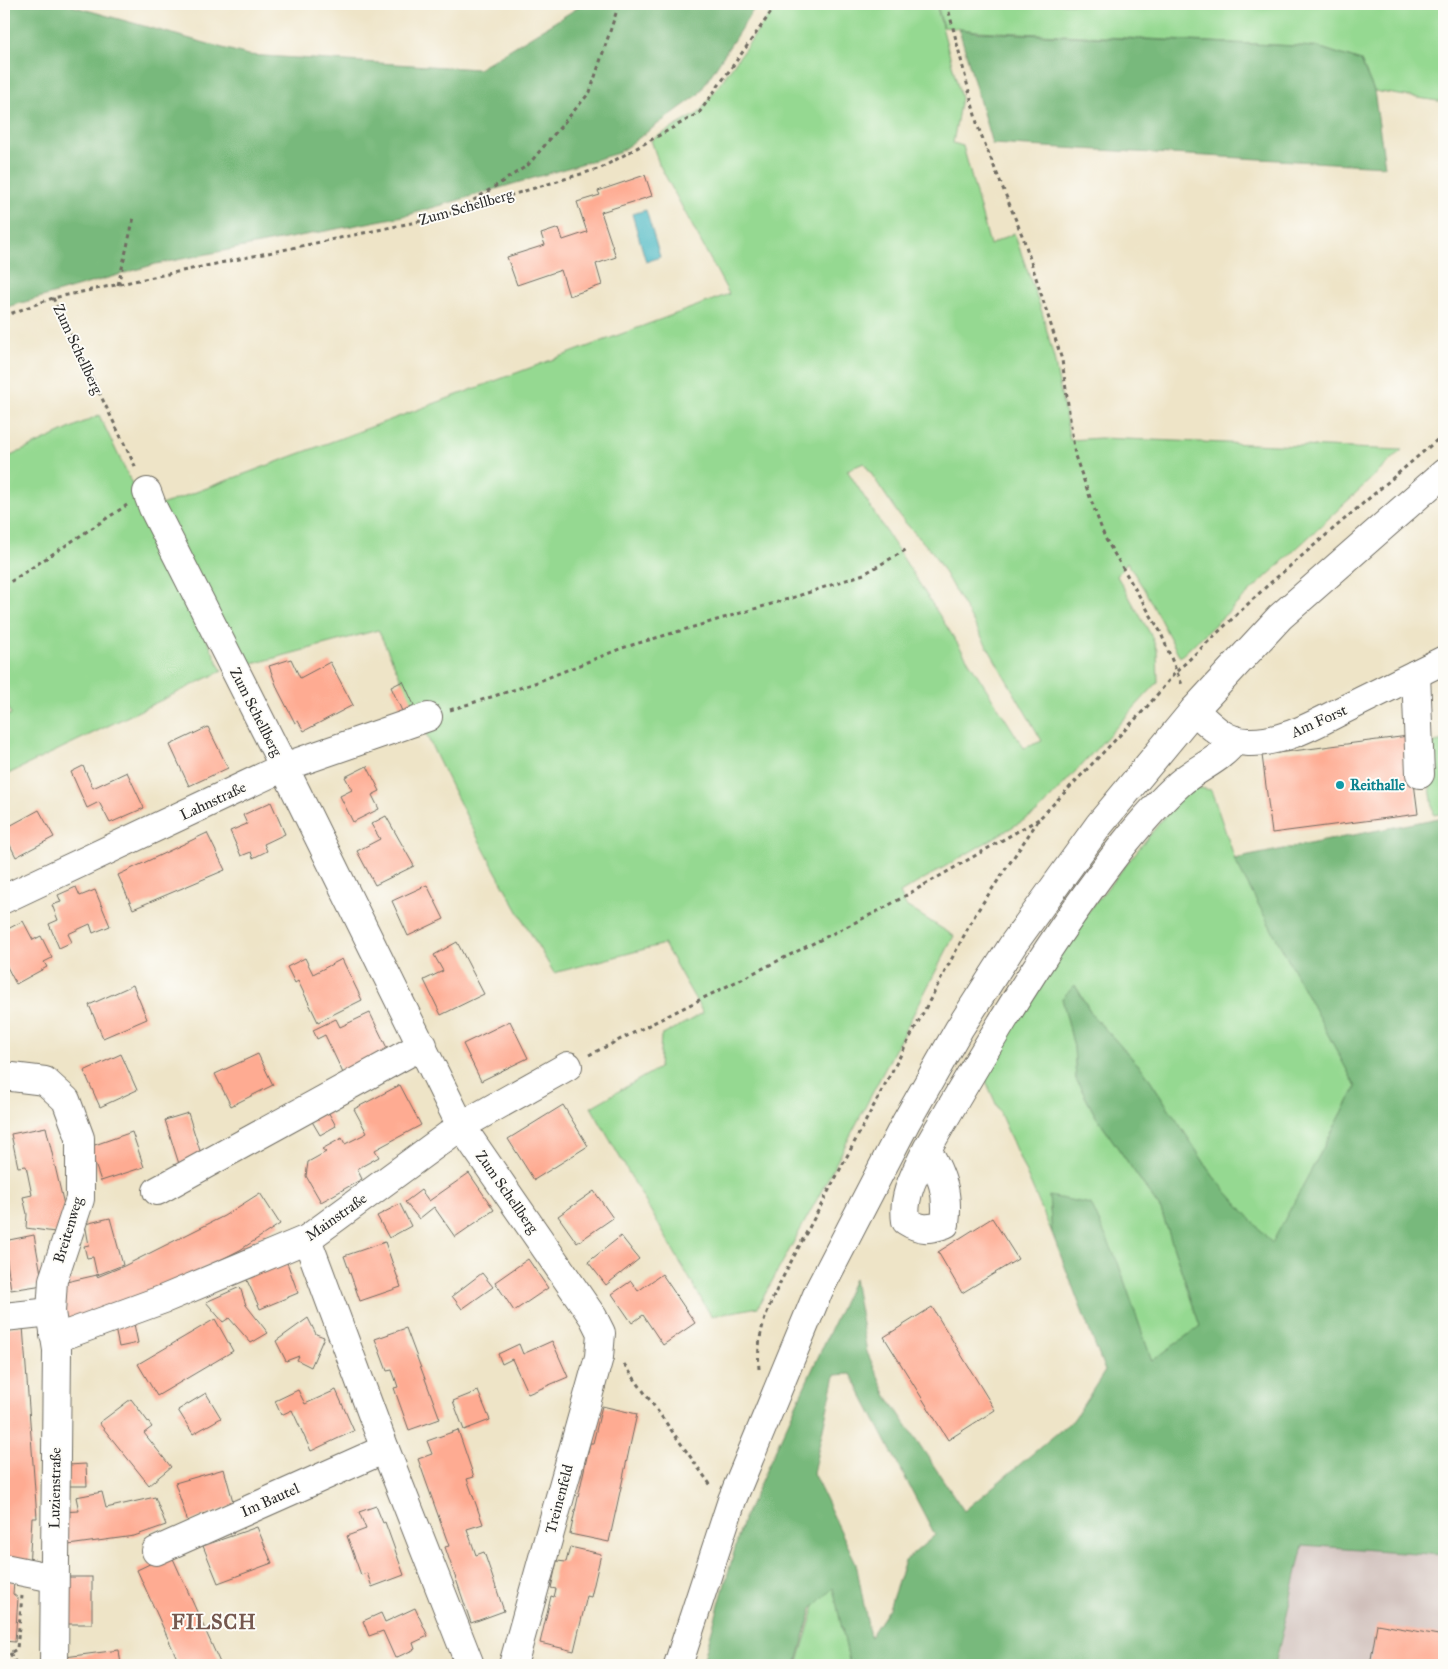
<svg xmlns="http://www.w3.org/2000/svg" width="1448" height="1669" viewBox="0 0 1448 1669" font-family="'IM FELL Great Primer',serif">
  <rect width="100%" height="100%" fill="#fdfcf7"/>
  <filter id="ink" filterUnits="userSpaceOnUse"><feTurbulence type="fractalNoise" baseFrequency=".02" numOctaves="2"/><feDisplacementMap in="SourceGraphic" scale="10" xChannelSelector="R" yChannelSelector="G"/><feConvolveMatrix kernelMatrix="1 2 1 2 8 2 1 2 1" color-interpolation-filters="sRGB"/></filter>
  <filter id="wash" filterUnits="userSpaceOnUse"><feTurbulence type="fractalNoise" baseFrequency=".0096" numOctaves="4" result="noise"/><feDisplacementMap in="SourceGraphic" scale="20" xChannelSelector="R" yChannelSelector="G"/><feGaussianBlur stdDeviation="1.12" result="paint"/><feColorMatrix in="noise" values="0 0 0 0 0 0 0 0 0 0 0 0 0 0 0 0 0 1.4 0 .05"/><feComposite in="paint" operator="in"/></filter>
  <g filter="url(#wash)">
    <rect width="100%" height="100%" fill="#eee4c7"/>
    <path fill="#d0c0bb" d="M1302,1545L1444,1555V1665H1276Z"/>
    <g fill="#95d991" stroke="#60825e" fill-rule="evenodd">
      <path d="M777,4H936L961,98L953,143L963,146L990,245L1014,233L1042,312L1054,358L1070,440L1100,438L1402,450L1180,657L1144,589L1127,562L1117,576L1151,635L1157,650L1158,682L1038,812L900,893L906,906L954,936L821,1192L758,1307L711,1316L591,1107L659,1068L661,1036L703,1013L664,944L554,973C507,895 463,813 424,730C409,697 394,663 378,630L245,666L153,508L729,294L659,164L651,140L699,113ZM864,463L901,518L933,553L1042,741L1024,748L847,470Z"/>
      <path d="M937,4H1444V102L1374,91L1361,61L1318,47L977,31L943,27Z"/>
      <path d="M99,415L222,671L4,776V718L11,714L4,697V459Z"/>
      <path d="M1444,741V813L1434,815L1424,745Z"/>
      <path d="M1189,786L1211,790L1235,859L1356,1087L1272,1244L1213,1176L1145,1072L1093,1016L1075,985L1062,998L1074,1047L1076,1079L1095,1115L1161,1210L1200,1326L1152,1362L1118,1263L1049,1196L1052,1233L983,1074L1077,926Z"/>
      <path d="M834,1587L850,1665H797L815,1606Z"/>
    </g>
    <g fill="#78b97b" stroke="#527253" fill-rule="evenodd">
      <path d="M4,4H65L248,55L478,69L584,4H757L698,95L618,153L408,215L156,264L4,308Z"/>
      <path d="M959,29L977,32L1317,47L1361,61L1374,91L1385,166L992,144Z"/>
      <path d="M1444,817V1555L1303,1545L1275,1665H850L833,1588L812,1609L796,1665H702L743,1520L854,1279L867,1352L887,1396L964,1511L1074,1419L1105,1371L1052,1233L1049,1196L1091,1204L1118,1263L1152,1361L1200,1326L1161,1210L1095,1115L1076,1079L1074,1047L1062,998L1075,985L1093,1016L1145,1072L1213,1176L1272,1243L1356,1087L1234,859ZM851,1374L935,1535L905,1561L889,1608L870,1637L856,1563L813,1473L835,1375Z"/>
    </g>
    <path fill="#4ab8c3" stroke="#3a7277" d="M646,210L660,257L646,262L632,214Z"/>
    <g id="blocks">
      <g fill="#feab92">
        <path d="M645,175L652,196L601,212L616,257L596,264L602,285L569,296L561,270L517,285L507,257L545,245L541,234L559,228L563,240L587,232L577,202L600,195L598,191Z"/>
        <path d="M291,659L300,678L330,662L353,705L304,731L298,721L295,723L278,690L269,666Z"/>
        <path d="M403,681L414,705L402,711L391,687Z"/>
        <path d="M208,727L228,768L189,786L170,745Z"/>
        <path d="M1408,736L1418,814L1272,833L1262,755Z"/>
        <path d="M83,766L93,788L127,772L144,808L110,823L99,802L87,808L71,772Z"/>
        <path d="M367,766L380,791L372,795L379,809L353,822L340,796L352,790L345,777Z"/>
        <path d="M271,802L285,834L264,844L267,851L253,858L251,852L241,856L230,831L247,824L243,815Z"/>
        <path d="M39,810L54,837L16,857L4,833V829Z"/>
        <path d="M386,816L414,866L375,885L357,851L380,839L371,824Z"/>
        <path d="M207,833L225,870L133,909L118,875Z"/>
        <path d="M427,885L444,919L408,936L392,901Z"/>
        <path d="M76,887L80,896L95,890L110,926L93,933L90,924L68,934L72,942L59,948L49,924L58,920L52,905L61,902L58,895Z"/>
        <path d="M23,921L33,940L41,936L52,958L44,962L47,967L16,984L4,961V931Z"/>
        <path d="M457,942L484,994L441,1015L424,980L443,971L434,955Z"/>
        <path d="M305,958L313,974L342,959L362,1000L318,1022L298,981L295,983L287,967Z"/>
        <path d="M133,985L147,1019L103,1038L89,1005Z"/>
        <path d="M370,1013L388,1050L343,1073L325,1035L317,1039L313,1030L336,1019L340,1027Z"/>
        <path d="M510,1021L528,1058L481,1081L463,1044Z"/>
        <path d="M121,1054L137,1090L100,1107L84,1071Z"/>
        <path d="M258,1054L273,1085L231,1106L215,1074Z"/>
        <path d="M400,1085L421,1125L375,1150L379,1157L357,1169L362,1179L321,1202L306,1176L308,1162L326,1152L322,1149L342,1138L345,1144L367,1133L354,1109Z"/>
        <path d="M563,1105L588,1146L534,1180L508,1139Z"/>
        <path d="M326,1108L336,1126L320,1135L310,1118Z"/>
        <path d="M188,1113L202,1157L179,1164L165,1120Z"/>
        <path d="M46,1127L64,1205L62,1233L26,1228L27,1214L23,1197L32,1195L26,1166L18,1167L11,1134Z"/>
        <path d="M132,1132L144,1167L101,1181L89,1147Z"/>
        <path d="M469,1173L494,1210L455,1237L434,1207L419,1219L405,1202L421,1190L429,1201Z"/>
        <path d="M594,1191L613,1218L577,1243L558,1216Z"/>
        <path d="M260,1193L280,1224L240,1250L140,1301L61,1323L62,1283L97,1275V1277L124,1266L224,1216Z"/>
        <path d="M400,1204L411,1226L389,1238L377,1216Z"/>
        <path d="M110,1218L123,1265L97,1275L93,1257L87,1258L84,1246L89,1245L85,1224Z"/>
        <path d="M992,1218L1018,1259L962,1293L938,1252Z"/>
        <path d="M34,1235L43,1285L11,1290L4,1241Z"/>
        <path d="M621,1236L639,1259L606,1285L588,1262Z"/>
        <path d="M385,1242L401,1287L360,1301L344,1256Z"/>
        <path d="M285,1257L298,1293L260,1309L245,1276Z"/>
        <path d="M528,1259L548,1288L514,1311L495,1282Z"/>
        <path d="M482,1273L493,1287L462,1309L452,1296Z"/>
        <path d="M662,1274L695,1323L663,1345L643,1315L632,1323L612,1294L631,1281L638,1291Z"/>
        <path d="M240,1287L246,1305L268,1333L251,1343L229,1318L223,1322L206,1302Z"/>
        <path d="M932,1307L995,1410L948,1440L884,1337Z"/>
        <path d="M308,1318L316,1334L324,1337L311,1367L297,1360L299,1356L286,1361L276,1341Z"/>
        <path d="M215,1319L233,1351L157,1396L138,1364Z"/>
        <path d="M134,1324L138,1343L119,1347L115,1328Z"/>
        <path d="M23,1326L37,1518H32L29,1568L4,1563V1328Z"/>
        <path d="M406,1328L440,1419L409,1430L394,1388L398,1387L395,1378L392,1370L387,1371L375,1339Z"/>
        <path d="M552,1341L568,1377L528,1394L512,1359L502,1364L498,1354L519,1344L523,1354Z"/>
        <path d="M298,1390L305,1404L336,1390L354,1431L311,1451L292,1410L281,1415L275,1401Z"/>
        <path d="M478,1391L490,1420L464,1430L453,1401Z"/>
        <path d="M206,1393L221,1418L193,1434L178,1410Z"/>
        <path d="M131,1399L152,1427L144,1433L171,1467L149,1485L99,1423Z"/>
        <path d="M602,1406L637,1414L609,1542L570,1534L590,1443H593Z"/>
        <path d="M458,1430L474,1477L467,1479L483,1524L467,1529L476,1555L484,1552L504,1611L471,1623L445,1547L449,1546L418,1459L432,1454L427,1441Z"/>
        <path d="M86,1464L87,1486H69L68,1465Z"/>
        <path d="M224,1469L234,1505L188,1522L175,1483Z"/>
        <path d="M102,1492L106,1508L155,1497L166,1525L134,1536L61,1546L60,1512L79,1511L76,1497Z"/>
        <path d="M376,1506L383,1523L385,1522L404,1575L372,1587L367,1573L361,1575L347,1536L366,1529L359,1512Z"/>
        <path d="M257,1527L272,1563L218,1583L203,1546Z"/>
        <path d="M570,1547L601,1554L591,1597L587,1596L574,1651L540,1643L551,1596L554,1597L556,1589L551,1588L557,1561L566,1562Z"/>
        <path d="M171,1554L221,1665H180L137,1570Z"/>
        <rect x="62" y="1577" width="30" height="47"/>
        <path d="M4,1581L14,1582L13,1594L18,1598L15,1642L4,1641Z"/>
        <path d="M415,1608L428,1636L413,1643L415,1649L395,1658L383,1631L369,1636L363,1621L381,1613L385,1622Z"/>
        <path d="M1377,1624L1444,1636V1665H1370Z"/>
        <path d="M119,1650L121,1665H66L65,1657Z"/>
      </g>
    </g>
  </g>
  <g filter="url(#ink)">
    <use href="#blocks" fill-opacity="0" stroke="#6f6c62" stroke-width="1"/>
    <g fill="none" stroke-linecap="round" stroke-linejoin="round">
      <g stroke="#6f6c62" stroke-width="30">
        <g id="minor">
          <path d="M147,492L153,508L284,767L461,1126L593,1317L601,1333L599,1357L513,1665"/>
          <path d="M1416,674L1420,774"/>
          <path d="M1194,710C1210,725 1225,742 1248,742C1283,743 1315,724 1345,709C1378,693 1411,676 1444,660"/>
          <path d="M4,899L284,767L428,717"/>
          <path d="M4,1076L45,1081L66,1100L80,1138V1199L53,1280L51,1312L57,1350L54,1665"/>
          <path d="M927,1149C916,1172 902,1195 906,1221C920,1230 929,1230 945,1224C949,1193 942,1176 927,1149C987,1045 1049,940 1123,845C1140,824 1159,802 1179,784C1198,767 1220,761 1235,740"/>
          <path d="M157,1191L423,1045"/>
          <path d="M307,1239L385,1449L470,1665"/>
          <path d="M4,1317L51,1312"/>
          <path d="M54,1335L68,1334L164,1299L307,1239L461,1126L568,1066"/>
          <path d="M156,1551L385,1449"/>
          <path d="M4,1568L54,1578"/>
        </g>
      </g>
      <g stroke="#6f6c62" stroke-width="30">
        <path id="major" d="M678,1665L732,1500L819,1290L906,1122L959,1029L1014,943L1099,825L1194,710L1280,617L1444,473"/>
      </g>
      <g stroke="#6f6c62" stroke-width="3" stroke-dasharray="4 4" stroke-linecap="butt">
        <path d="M947,4L978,127L1024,240L1062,360L1075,456L1105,538L1160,631L1183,687"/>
        <path d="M460,209L528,165L590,92L619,4"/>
        <path d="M118,285L134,217"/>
        <path d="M53,298L137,470"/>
        <path d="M4,316L53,298L435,218L601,168L699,113L777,4"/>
        <path d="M4,586L127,505"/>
        <path d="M450,710L532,684L622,648L795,597L864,574L909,548"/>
        <path d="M589,1055L884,908L1039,819"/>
        <path d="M624,1364L712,1487"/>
        <path d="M759,1369C756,1332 768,1307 784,1275L976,913L1040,818L1146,708L1176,672L1269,584L1444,434"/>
        <path d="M4,1652L10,1653L17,1649L22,1596"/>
        <path d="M10,1653L17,1665"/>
      </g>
      <use href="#minor" stroke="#fff" stroke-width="28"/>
      <use href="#major" stroke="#fff" stroke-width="28"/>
    </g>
  </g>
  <circle fill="#0f9aa8" stroke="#fdfcf7" stroke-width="2" cx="1340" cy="785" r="5"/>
  <g text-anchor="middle" stroke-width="4" stroke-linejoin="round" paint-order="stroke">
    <g font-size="15" fill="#2b2b2b" stroke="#fdfcf7">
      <text transform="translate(466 207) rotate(-16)" y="5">Zum Schellberg</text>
      <text transform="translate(78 349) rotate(65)" y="5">Zum Schellberg</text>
      <text transform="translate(256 712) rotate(63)" y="5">Zum Schellberg</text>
      <text transform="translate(1319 721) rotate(-24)" y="5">Am Forst</text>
      <text transform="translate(213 801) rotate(-25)" y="5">Lahnstraße</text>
      <text transform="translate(507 1192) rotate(55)" y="5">Zum Schellberg</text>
      <text transform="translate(336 1217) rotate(-35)" y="5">Mainstraße</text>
      <text transform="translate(68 1230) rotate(-73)" y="5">Breitenweg</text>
      <text transform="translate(55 1488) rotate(-89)" y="5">Luzienstraße</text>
      <text transform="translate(559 1499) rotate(-75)" y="5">Treinenfeld</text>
      <text transform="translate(270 1500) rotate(-24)" y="5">Im Bautel</text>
    </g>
    <g font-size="15" font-weight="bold" fill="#0d838f" stroke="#fdfcf7" text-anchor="start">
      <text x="1350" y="790">Reithalle</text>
    </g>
    <g font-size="20" font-weight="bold" letter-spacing="1" fill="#75584f" stroke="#fdfcf7">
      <text x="214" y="1629">FILSCH</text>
    </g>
  </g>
  <rect width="1448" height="1669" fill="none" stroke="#fdfcf7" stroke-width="20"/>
</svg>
